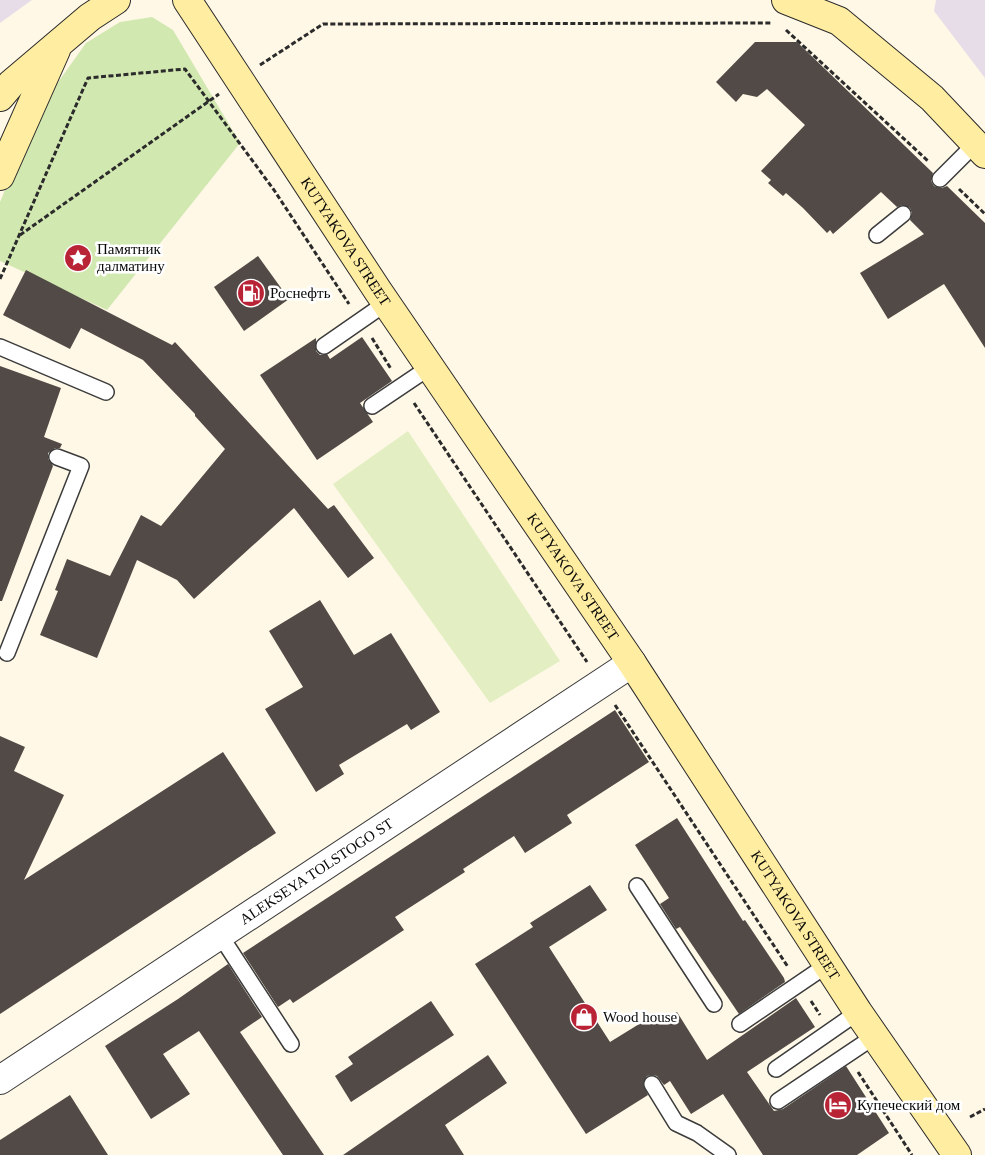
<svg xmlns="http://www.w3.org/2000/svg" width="985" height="1155" viewBox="0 0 985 1155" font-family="Georgia,serif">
  <rect width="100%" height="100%" fill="#fff8e6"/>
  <g fill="#e7dde9">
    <path d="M0,0H32L0,23Z"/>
    <path d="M936,0H985V78L934,11Z"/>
  </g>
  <path fill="#d2e8b1" d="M152,17L173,30L240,143L107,310L0,261V202L39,109L86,43L120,22Z"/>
  <path fill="#e3efc3" d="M408,431L560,661L490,703L333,484Z"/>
  <g fill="#524a46">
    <path d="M755,42H797L933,173L931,181L934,186L942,188L947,186L985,223V348L944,284L888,319L860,273L924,234L910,220L912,213L910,208L902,205L897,207L881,192L833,234L830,230L827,233L803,208L786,193L783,196L768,183L771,180L761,171L805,125L767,89L757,97L743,94L736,102L716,82Z"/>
    <path d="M258,256L289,299L244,331L214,287Z"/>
    <path d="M26,270L172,345L175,342L328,509L334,505L374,558L348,578L294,508L194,599L177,580L137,560L97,658L40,635L58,591L55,590L67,559L110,576L141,515L161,526L225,449L195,416V414L143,360L81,328L70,349L3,315Z"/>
    <path d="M362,337L392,381L360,403L373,422L317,460L260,375L316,338V351L320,355L327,354L330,359Z"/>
    <path d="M0,366L61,388L44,437L62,444L60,448H55L48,453V459L53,466L2,601H0Z"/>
    <path d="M320,600L354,655L391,633L440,712L411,730L407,724L339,765L344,774L316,792L265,709L303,687L269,631Z"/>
    <path d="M615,710L649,762L567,815L572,823L525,853L514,836L463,869L465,872L395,917L404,930L293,1003L290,999L278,1007L243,953Z"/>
    <path d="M0,736L25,747L14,771L64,795L24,880L223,752L276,833L0,1014Z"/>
    <path d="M677,818L743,921L745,920L784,978L785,982L739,1014L680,927L676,929L660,904L669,898L635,845Z"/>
    <path d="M590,885L607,910L549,947L610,1042L657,1013L663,1020L677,1012L707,1060L796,998L815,1027L747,1072L774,1111L783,1109L846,1066L889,1133L857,1155H763L723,1094L691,1114L670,1081L664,1085L657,1076L652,1075L647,1076L643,1084L648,1095L586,1134L475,964L533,927L530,923Z"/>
    <path d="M228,964L262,1017L240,1032L324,1155H283L199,1031L163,1054L190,1094L151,1119L105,1046L178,999Z"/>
    <path d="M431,1001L454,1035L351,1102L335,1076L353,1064L348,1057Z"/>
    <path d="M488,1055L507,1083L445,1125L464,1155H343Z"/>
    <path d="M70,1095L108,1155H0V1140Z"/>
  </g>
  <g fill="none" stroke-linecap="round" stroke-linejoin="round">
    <g stroke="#3c3c3c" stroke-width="18">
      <g id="lane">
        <path d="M940,179L975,144"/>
        <path d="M877,235L903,214"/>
        <path d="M324,346L386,303"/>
        <path d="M0,347L106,392"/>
        <path d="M372,406L430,367"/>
        <path d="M7,653L81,466L57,457"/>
        <path d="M637,886L714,1004"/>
        <path d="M220,935L291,1044"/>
        <path d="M740,1024L827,965"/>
        <path d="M776,1069L858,1012"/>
        <path d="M652,1084L676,1123L697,1133L728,1155"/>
        <path d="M778,1101L875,1036"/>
      </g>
    </g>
    <g stroke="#3c3c3c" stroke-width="30">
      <g id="street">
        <path id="s1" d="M0,1080L632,663"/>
      </g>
    </g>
    <g stroke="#2b2b2b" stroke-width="30">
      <g id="secondary">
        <path id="s2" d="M187,0L378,291L632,663L858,1012L957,1155"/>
        <path d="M786,0L839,21L932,98L985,154"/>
        <path d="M0,97L11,84L90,17L116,0"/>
        <path d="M0,176L56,50"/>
      </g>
    </g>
    <g stroke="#2b2b2b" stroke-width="3" stroke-dasharray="5 2.5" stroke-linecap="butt">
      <path d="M786,30L928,161"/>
      <path d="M260,65L323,24L772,23"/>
      <path d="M959,189L985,214"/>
      <path d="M20,235L219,94"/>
      <path d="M0,279L88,78L185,69L274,190L349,304"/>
      <path d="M372,338L391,369"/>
      <path d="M414,403L587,662"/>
      <path d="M615,705L788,967"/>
      <path d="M811,1001L820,1015"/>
      <path d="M858,1072L912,1155"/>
      <path d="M970,1117L985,1109"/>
    </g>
    <use href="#lane" stroke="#fff" stroke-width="15"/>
    <use href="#street" stroke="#fff" stroke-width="28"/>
    <use href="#secondary" stroke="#ffeda1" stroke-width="28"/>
  </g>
  <defs>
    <g id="sight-disc" transform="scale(1.4375)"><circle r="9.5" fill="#b82336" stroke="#fff"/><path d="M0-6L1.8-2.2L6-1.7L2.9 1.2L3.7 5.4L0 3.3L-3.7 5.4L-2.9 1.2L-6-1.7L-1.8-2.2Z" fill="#fff"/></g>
    <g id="fuel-disc" transform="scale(1.4375)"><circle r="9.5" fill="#b82336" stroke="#fff"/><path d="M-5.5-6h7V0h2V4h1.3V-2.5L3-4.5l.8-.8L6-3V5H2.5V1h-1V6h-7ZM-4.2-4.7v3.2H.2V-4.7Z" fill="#fff"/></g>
    <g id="shop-disc" transform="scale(1.4375)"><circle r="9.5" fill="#b82336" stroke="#fff"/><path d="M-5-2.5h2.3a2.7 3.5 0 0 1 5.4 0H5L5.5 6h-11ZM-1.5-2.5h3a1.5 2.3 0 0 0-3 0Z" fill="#fff"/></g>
    <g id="hotel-disc" transform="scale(1.4375)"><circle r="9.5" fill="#b82336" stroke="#fff"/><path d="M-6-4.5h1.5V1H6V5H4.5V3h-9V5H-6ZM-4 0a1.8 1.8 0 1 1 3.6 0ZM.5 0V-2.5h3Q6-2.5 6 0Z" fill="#fff"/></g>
  </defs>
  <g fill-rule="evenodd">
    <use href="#sight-disc" x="78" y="258"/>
    <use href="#fuel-disc" x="251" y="293"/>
    <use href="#shop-disc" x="584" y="1017"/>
    <use href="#hotel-disc" x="838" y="1105"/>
  </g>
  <g text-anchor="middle" stroke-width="5" stroke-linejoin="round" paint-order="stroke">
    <g font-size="15" fill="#090909" stroke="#fff">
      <text dy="5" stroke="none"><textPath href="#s2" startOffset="289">KUTYAKOVA STREET</textPath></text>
      <text dy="5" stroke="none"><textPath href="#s2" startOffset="694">KUTYAKOVA STREET</textPath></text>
      <text dy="5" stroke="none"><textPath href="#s1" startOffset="379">ALEKSEYA TOLSTOGO ST</textPath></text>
      <text dy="5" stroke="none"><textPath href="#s2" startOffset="1099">KUTYAKOVA STREET</textPath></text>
    </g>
    <g font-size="15" fill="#090909" stroke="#fff" text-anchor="start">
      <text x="97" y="254">Памятник<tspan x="97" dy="17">далматину</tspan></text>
      <text x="270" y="298">Роснефть</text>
      <text x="603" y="1022">Wood house</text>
      <text x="857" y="1110">Купеческий дом</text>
    </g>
  </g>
</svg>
